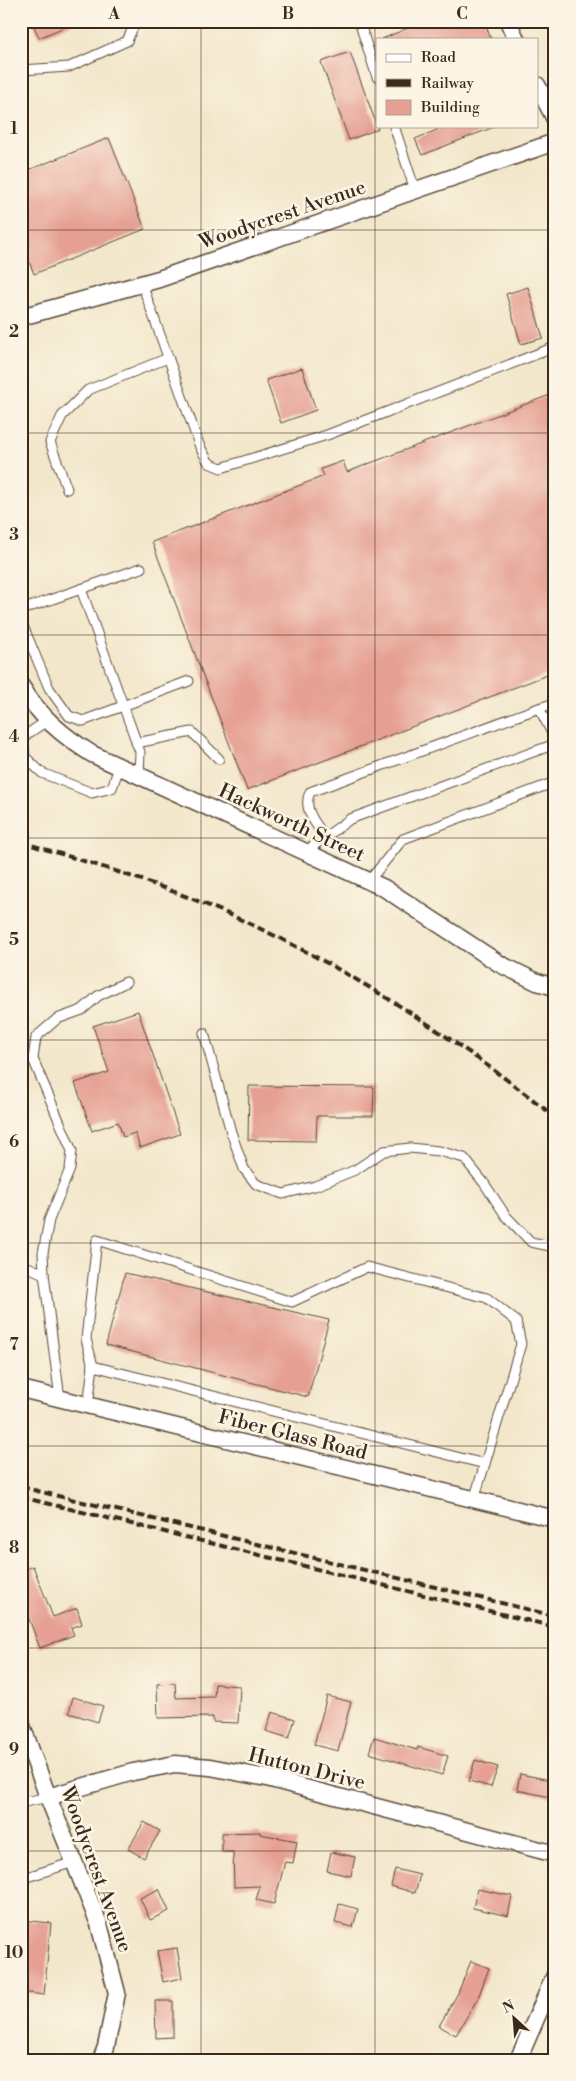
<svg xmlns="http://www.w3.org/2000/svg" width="576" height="2081" viewBox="0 0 576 2081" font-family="'Libre Bodoni',serif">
  <rect width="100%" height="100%" fill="#fcf5e5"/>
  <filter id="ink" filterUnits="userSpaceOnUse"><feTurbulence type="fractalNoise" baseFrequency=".02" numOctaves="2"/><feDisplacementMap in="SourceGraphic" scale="10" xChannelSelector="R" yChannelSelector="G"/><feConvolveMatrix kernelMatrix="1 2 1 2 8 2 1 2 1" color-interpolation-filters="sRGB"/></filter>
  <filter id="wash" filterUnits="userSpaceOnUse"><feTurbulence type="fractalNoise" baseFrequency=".0096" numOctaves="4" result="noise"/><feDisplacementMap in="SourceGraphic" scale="20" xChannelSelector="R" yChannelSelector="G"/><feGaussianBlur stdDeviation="1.12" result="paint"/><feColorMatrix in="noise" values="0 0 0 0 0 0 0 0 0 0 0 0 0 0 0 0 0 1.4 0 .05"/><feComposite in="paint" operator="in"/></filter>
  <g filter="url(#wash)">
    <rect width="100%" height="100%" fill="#f3e7cb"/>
    <g id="blocks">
      <g fill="#e5a093">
        <path d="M32,21H78L39,38Z"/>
        <path d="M411,21H484L491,39H382L413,26Z"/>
        <path d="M350,52L378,129L349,140L321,62Z"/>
        <path d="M436,126H494V127L422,155L415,139L437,130Z"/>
        <path d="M109,138L145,229L34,274L21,240V173Z"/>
        <path d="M528,287L543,338L521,344L506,294Z"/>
        <path d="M302,368L316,410L281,423L266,380Z"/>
        <path d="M555,393V672L247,790L152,542L324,476L321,469L343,461L347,472Z"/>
        <path d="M138,1011L180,1134L140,1148L135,1133L123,1137L118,1122L92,1131L75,1083L109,1072L93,1026Z"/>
        <path d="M249,1086L374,1087L373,1116H317L316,1141L248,1140Z"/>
        <path d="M125,1273L329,1320L308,1397L106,1345Z"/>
        <path d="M33,1566L53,1617L77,1608L82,1624L71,1628L74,1635L40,1648L21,1598V1571Z"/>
        <path d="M175,1683L176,1698L214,1697L215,1684L240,1686L238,1723L213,1722V1717L158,1718L157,1684Z"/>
        <path d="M327,1696L351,1702L338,1751L314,1745Z"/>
        <path d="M73,1697L103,1706L98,1722L69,1713Z"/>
        <path d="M272,1712L295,1719L289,1738L266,1731Z"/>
        <path d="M374,1737L417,1750L418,1747L448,1756L442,1775L369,1753Z"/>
        <path d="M475,1760L498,1767L491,1787L469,1781Z"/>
        <path d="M520,1774L555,1781V1798L517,1790Z"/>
        <path d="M144,1822L160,1831L144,1858L128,1849Z"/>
        <path d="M260,1832V1834L297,1841L293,1863L285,1862L274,1904L256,1900L260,1886L234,1887L233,1852H222V1833Z"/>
        <path d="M331,1852L355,1857L351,1876L327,1871Z"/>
        <path d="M395,1869L420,1875L415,1893L391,1886Z"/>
        <path d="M159,1889L169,1911L150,1920L140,1898Z"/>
        <path d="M477,1889L512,1896L508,1916L473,1908Z"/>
        <path d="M339,1904L358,1909L353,1927L335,1923Z"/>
        <path d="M21,1920L51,1923L44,1995L21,1992Z"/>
        <path d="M177,1948L182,1978L163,1982L157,1951Z"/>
        <path d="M471,1961L489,1968L478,1998L456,2035L439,2026L458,1993Z"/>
        <path d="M155,2001H173V2037L156,2038Z"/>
      </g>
    </g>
  </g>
  <g filter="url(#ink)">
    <use href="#blocks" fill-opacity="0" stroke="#574638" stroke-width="1"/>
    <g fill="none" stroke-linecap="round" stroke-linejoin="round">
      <g stroke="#574638" stroke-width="11">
        <g id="lane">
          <path d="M359,21L377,77"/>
          <path d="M21,70L69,67L127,41L136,21"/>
          <path d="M394,126L415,190"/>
          <path d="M142,284L200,447L209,463L221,468L327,435L555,347"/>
          <path d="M67,489L50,442L62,416L88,390L168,358"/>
          <path d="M81,589L140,752L139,776"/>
          <path d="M21,610L141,568"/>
          <path d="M21,621L49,688L69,716L83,721L189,681"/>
          <path d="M539,708L555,703"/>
          <path d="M21,736L23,737L48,720"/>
          <path d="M23,737L25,757L42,773L92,793L112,788L119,767"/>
          <path d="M136,743L192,732L219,759"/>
          <path d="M325,837C316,824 302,809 310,792L539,708L555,739"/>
          <path d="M305,852L350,819L555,744"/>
          <path d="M369,881L403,839L555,782"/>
          <path d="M204,1033L231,1132L244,1169L256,1184L283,1194L315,1186L355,1170L384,1151L410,1148L439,1151L464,1158L484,1183L506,1216L531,1242L555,1247"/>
          <path d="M21,1264L44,1274"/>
          <path d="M93,1366L485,1464"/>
          <path d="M60,1399L44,1274L43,1253L49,1220L70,1169L72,1151L33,1059L36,1037L57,1019L82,1010L98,996L126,982"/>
          <path d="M88,1406L93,1366L86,1339L97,1240L292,1302L367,1267L487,1298L516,1321L521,1344L474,1500"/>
          <path d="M21,1803L48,1797"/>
          <path d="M21,1883L30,1876L74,1862"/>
        </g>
      </g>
      <g stroke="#574638" stroke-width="19">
        <g id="street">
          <path d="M508,21L516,39"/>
          <path d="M537,85L555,119"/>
          <path d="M21,317L159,279L555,142"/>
          <path d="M21,686C39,716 63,736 92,754L384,888L500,964L537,982L555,987"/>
          <path d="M21,1389L555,1519"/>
          <path d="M21,1723L48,1797L99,1924L117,1993L106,2047L101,2060"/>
          <path d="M48,1797L133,1772L175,1764L210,1767L267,1778L555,1854"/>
          <path d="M518,2060L555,1975"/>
        </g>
      </g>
      <use href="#lane" stroke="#fff" stroke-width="9"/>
      <use href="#street" stroke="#fff" stroke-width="16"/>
      <g stroke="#3b2a1e" stroke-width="4" stroke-dasharray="8 4" stroke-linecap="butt">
        <path d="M21,842C78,859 135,876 190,898C323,951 443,1028 555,1117"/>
        <path d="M21,1487L555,1616"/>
        <path d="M21,1497L555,1627"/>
      </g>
    </g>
  </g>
  <path fill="none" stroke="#3b2a1e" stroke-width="1" stroke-opacity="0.55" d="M201,21V2060M375,21V2060M21,230H555M21,433H555M21,635H555M21,838H555M21,1040H555M21,1243H555M21,1446H555M21,1648H555M21,1851H555"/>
  <g text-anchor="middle" stroke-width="5" stroke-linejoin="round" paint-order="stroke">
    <g font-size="20" fill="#3b2a1e" stroke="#fcf5e5">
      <text transform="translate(282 214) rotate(-19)" y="7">Woodycrest Avenue</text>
      <text transform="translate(292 822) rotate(25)" y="7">Hackworth Street</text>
      <text transform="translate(293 1434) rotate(14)" y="7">Fiber Glass Road</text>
      <text transform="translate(307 1768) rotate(14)" y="7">Hutton Drive</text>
      <text transform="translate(97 1869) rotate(70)" y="7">Woodycrest Avenue</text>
    </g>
  </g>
  <rect width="576" height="2081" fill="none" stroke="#fcf5e5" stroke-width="55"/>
  <rect x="376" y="38" width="162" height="90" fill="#fcf5e5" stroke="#afa495"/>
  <rect x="386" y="54" width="25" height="8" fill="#ffffff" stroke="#afa495"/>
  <text x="421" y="62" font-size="15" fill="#3b2a1e">Road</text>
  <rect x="386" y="79" width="25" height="8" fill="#3b2a1e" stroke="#afa495"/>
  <text x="421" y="88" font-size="15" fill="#3b2a1e">Railway</text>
  <rect x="386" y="100" width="25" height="15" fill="#e5a093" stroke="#afa495"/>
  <text x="421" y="112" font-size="15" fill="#3b2a1e">Building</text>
  <g transform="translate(514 2018) rotate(334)" stroke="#fcf5e5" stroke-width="4" paint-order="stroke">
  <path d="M0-4L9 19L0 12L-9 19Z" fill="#3b2a1e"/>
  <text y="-8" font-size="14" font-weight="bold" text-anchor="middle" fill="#3b2a1e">N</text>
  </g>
  <rect x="28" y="28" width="520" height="2026" fill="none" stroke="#3b2a1e" stroke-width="2"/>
  <g font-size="16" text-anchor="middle" font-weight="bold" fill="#3b2a1e">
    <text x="114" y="19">A</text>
    <text x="288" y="19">B</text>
    <text x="462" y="19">C</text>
    <text x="14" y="134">1</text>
    <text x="14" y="337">2</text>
    <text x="14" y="540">3</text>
    <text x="14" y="742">4</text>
    <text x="14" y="945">5</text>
    <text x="14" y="1147">6</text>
    <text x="14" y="1350">7</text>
    <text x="14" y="1553">8</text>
    <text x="14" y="1755">9</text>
    <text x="14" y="1958">10</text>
  </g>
</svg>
